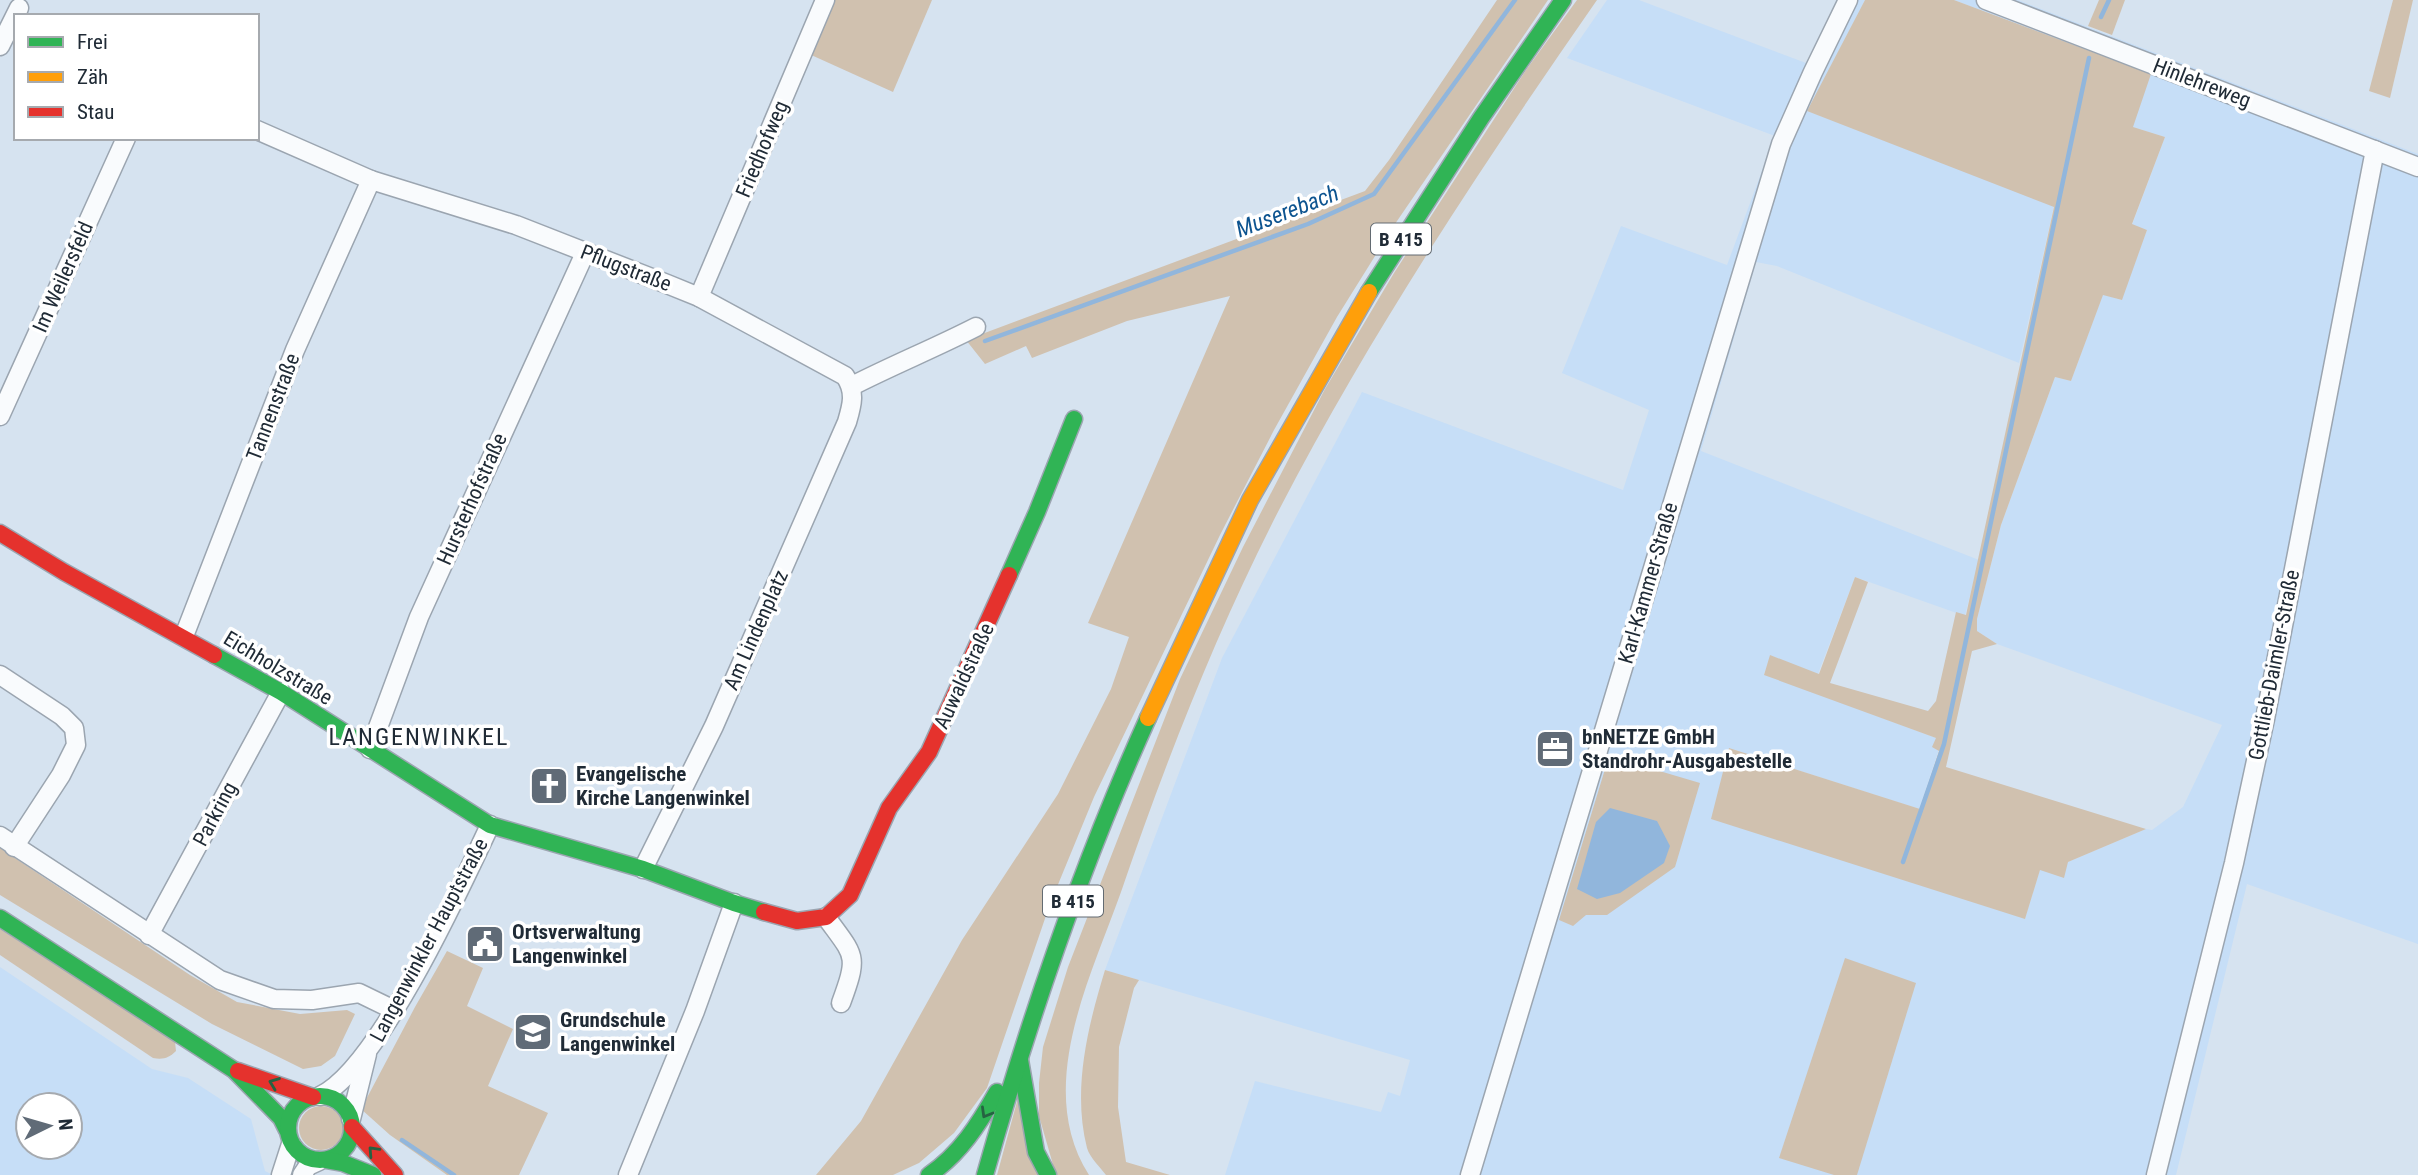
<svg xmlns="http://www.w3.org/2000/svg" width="2418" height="1175" viewBox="0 0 2418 1175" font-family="'Roboto Condensed',sans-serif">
  <rect width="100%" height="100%" fill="#d6e3f0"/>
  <g fill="#c6def7" fill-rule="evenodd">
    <path d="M1607,0H1639L1806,63L1839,0H1865L1808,111L2054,206L2019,363L1777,266L1756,262L1701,451L1979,560L1965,616L1855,577L1818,674L1771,656L1764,674L1936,738L1939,750L1919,809L1729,748L1718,793L2025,918L2040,870L2068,862L2146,829L2152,830L2183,807L2222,725L1997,644L1977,631V619L2001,525L2055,377L2071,381L2103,294L2121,300L2147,230L2132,225L2165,137L2132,127L2150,74L1954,0H2018L2418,154V944L2247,884L2176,1175H1225L1255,1081L1381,1112L1388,1092L1400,1096L1410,1060L1105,970L1222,658L1362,392L1623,490L1649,410L1562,373L1621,226L1727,265L1775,136L1567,58Z"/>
    <path d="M0,967L152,1069L188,1078L251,1119L265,1171L273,1175H0ZM28,1105H70V1147H28Z"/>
  </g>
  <g fill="#d0c1af">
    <path d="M832,0H932L893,92L809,54Z"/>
    <path d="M1497,0H1548L1395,224L1337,317L1274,430L1220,535L1094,797L1050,904L987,1088L954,1133L919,1163L893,1175H816L861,1121L962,940L1058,794L1111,689L1129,637L1088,623L1230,296L1127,321L1032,358L1026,346L985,364L966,340L1365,191L1389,160Z"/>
    <path d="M1577,0H1597C1483,164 1372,331 1280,508C1216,632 1166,761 1121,892C1090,979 1034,1088 1089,1175H1056L1039,1116V1083L1043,1047L1068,967L1180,679L1243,547L1325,389L1394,273L1526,70Z"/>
    <path d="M1865,0H1954L2151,74L2133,127L2165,137L2132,224L2147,230L2122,300L2103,295L2071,381L2055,377L2001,525L1977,619V631L1997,644L1972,651L1946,767L2146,829L2068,862L2064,878L2040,870L2025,919L1711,819L1729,748L1920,809L1939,751L1932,747L1936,738L1764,675L1770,655L1819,674L1855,577L1868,582L1830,683L1928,711L1936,701L1956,612L1966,615L2054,207L1807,111Z"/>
    <path d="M2099,0H2125L2112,35L2088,26Z"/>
    <path d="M2393,0H2413L2390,98L2369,91Z"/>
    <path d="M1609,756L1700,783L1675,867L1607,915H1586L1573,926L1559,920Z"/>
    <path d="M0,848L190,975L237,1002L300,1014L347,1010L355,1014L335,1056L321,1066L303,1069L212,1024L0,895Z"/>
    <path d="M0,929L175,1042L176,1051C169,1058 163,1060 153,1058L0,955Z"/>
    <path d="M447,951L483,968L467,1006L513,1029L488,1086L548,1113L519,1175H447L390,1135L361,1109L415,1007Z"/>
    <path d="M1845,958L1916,983L1857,1175H1834L1779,1158Z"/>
    <path d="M1105,970L1139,980L1134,988L1119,1047L1118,1107L1126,1162L1170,1175H1106C1100,1167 1090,1158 1087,1148C1072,1089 1088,1026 1105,970Z"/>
    <path d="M1018,1098L1038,1175H997Z"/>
    <circle cx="321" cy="1128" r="22"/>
  </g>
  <path fill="#91b6dc" d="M1610,808L1657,821L1670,846L1664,863L1620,893L1597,899L1577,889L1596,822Z"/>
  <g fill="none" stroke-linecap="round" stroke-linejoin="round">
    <g stroke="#91b6dc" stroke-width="4.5">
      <path d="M2101,17L2109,0"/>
      <path d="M985,341L1308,224L1374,194L1515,0"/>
      <path d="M1903,862L1944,744L2089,58"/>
      <path d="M402,1140L454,1175"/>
    </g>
    <g stroke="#9ba5b0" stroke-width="21">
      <g id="street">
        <path d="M1986,0L2418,167"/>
        <path d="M0,46L19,8"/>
        <path d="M257,130L371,180L516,225L667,284L699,297L845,376C856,392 852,405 847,422L714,726L643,869"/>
        <path d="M699,297L825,0"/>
        <path d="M852,386C893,365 935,348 976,327"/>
        <path d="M0,416L126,138"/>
        <path d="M184,636L295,350L371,180"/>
        <path d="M0,675L62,716L74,728L76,745L61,775L14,847"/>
        <path d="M370,749L419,617L585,253"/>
        <path d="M0,836L220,980L274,999L312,1000L359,993L394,1010"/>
        <path d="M826,917C855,957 859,954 841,1003"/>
        <path d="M149,935L281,692"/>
        <path d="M320,1096C378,1069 461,887 490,825"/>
        <path d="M351,1119L367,1054"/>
        <path d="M281,1175L291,1144"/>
        <path d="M302,1175L308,1166L319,1161"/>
        <path d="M628,1175L695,1011L734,903"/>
        <path d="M1470,1175L1781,144L1813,72L1848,0"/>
        <path d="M2156,1175L2234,863L2265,719L2375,150"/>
      </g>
    </g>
    <g stroke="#9ba5b0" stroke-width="19">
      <g id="fast">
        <path d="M1369,292L1481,118L1563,0"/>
        <path d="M1009,575L1037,512L1074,419"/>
        <path d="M214,655L281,692L490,825L643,869L734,903L764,912"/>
        <path d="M0,918L234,1070L281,1118L287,1130"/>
        <path d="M1020,1060L1036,1152L1048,1175"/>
        <circle cx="320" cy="1128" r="32"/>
        <path d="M326,1160L343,1163L373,1175"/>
        <path d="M929,1175C960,1154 979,1124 997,1092"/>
        <path d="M985,1175C1029,1019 1081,866 1148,718"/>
      </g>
    </g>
    <g stroke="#9ba5b0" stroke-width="19">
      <path id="slow" d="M1148,718L1250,500L1369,292"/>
    </g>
    <g stroke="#9ba5b0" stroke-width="19">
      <g id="jam">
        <path d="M0,533L64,572L214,655"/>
        <path d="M764,912L797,921L826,917L850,895L889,808L929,752L1009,575"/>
        <path d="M238,1071L313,1097"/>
        <path d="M352,1127L395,1175"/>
      </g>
    </g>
    <use href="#street" stroke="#f9fbfd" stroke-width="18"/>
    <use href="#fast" stroke="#30b455" stroke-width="16"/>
    <use href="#slow" stroke="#ff9f0a" stroke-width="16"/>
    <use href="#jam" stroke="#e5322d" stroke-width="16"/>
  </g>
  <defs><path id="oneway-chevron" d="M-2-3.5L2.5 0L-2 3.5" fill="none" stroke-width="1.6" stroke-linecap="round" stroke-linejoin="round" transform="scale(1.75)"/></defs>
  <g stroke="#266242">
    <use href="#oneway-chevron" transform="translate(274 1083) rotate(-159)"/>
    <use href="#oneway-chevron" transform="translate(986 1113) rotate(120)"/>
    <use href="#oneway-chevron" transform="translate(373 1151) rotate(-133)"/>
  </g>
  <defs>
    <g id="office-square" transform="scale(2.0125)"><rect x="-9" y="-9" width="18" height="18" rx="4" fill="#606b77" stroke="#fff"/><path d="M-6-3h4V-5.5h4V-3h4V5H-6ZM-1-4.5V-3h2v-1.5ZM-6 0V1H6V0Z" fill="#fff"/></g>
    <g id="church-square" transform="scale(2.0125)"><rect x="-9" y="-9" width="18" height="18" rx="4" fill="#606b77" stroke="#fff"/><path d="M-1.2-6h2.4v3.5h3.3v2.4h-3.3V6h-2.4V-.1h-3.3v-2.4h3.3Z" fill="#fff"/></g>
    <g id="civic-square" transform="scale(2.0125)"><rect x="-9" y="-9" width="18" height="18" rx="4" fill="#606b77" stroke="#fff"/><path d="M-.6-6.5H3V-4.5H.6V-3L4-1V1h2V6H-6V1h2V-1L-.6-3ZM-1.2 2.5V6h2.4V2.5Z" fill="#fff"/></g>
    <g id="school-square" transform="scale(2.0125)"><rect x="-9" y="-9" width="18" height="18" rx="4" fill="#606b77" stroke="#fff"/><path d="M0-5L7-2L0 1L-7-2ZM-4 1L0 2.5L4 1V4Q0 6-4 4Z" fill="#fff"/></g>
  </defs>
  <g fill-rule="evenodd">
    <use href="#office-square" x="1555" y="749"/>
    <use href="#church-square" x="549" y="786"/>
    <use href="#civic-square" x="485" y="944"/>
    <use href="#school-square" x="533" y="1032"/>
  </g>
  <g text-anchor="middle" stroke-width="7" stroke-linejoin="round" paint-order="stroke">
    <g fill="#fff" stroke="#636b72" stroke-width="2">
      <rect x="1371" y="223.5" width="60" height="31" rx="5"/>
      <rect x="1043" y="885.5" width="60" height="31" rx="5"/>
    </g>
    <g font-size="19" font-weight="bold" fill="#202b36">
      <text x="1401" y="246">B 415</text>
      <text x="1073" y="908">B 415</text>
    </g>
    <g font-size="21" fill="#202b36" stroke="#fff">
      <text transform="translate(2202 83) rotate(21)" y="7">Hinlehreweg</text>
      <text transform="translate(762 149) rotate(-67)" y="7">Friedhofweg</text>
      <text transform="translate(626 268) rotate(21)" y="7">Pflugstraße</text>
      <text transform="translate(63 277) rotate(-66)" y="7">Im Weilersfeld</text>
      <text transform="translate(273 407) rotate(-69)" y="7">Tannenstraße</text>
      <text transform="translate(472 499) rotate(-66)" y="7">Hursterhofstraße</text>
      <text transform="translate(1648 583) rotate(-74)" y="7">Karl-Kammer-Straße</text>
      <text transform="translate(756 630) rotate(-66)" y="7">Am Lindenplatz</text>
      <text transform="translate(2274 665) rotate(-79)" y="7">Gottlieb-Daimler-Straße</text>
      <text transform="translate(278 668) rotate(31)" y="7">Eichholzstraße</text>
      <text transform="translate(964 676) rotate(-65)" y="7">Auwaldstraße</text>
      <text transform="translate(215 814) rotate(-62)" y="7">Parkring</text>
      <text transform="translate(429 940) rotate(-62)" y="7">Langenwinkler Hauptstraße</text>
    </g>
    <g font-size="21" font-weight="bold" fill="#202b36" stroke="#fff" text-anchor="start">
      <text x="1582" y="744">bnNETZE GmbH<tspan x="1582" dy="24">Standrohr-Ausgabestelle</tspan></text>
      <text x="576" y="781">Evangelische<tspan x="576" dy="24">Kirche Langenwinkel</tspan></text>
      <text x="512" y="939">Ortsverwaltung<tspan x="512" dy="24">Langenwinkel</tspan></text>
      <text x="560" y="1027">Grundschule<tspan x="560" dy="24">Langenwinkel</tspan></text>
    </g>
    <g font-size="23" font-style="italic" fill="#0d5490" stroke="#fff">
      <text transform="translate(1287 211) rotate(-21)" y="8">Muserebach</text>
    </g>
    <g font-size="24" letter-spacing="2" fill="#202b36" stroke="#fff">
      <text x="419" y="745">LANGENWINKEL</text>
    </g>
  </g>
  <rect x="14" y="14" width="245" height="126" fill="#ffffff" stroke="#a6aaaf" stroke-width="2"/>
  <rect x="28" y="37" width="35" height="10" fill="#30b455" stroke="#a6aaaf" stroke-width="2"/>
  <text x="77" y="49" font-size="21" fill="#202b36">Frei</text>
  <rect x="28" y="72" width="35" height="10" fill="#ff9f0a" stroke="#a6aaaf" stroke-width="2"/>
  <text x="77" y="84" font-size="21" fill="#202b36">Zäh</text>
  <rect x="28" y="107" width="35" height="10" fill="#e5322d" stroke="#a6aaaf" stroke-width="2"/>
  <text x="77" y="119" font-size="21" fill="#202b36">Stau</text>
  <g transform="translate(49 1126) rotate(85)"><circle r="33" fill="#ffffff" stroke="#a6aaaf" stroke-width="2"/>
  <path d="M0-5L12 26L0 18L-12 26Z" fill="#606b77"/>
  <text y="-10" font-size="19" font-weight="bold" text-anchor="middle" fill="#202b36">N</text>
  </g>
</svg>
